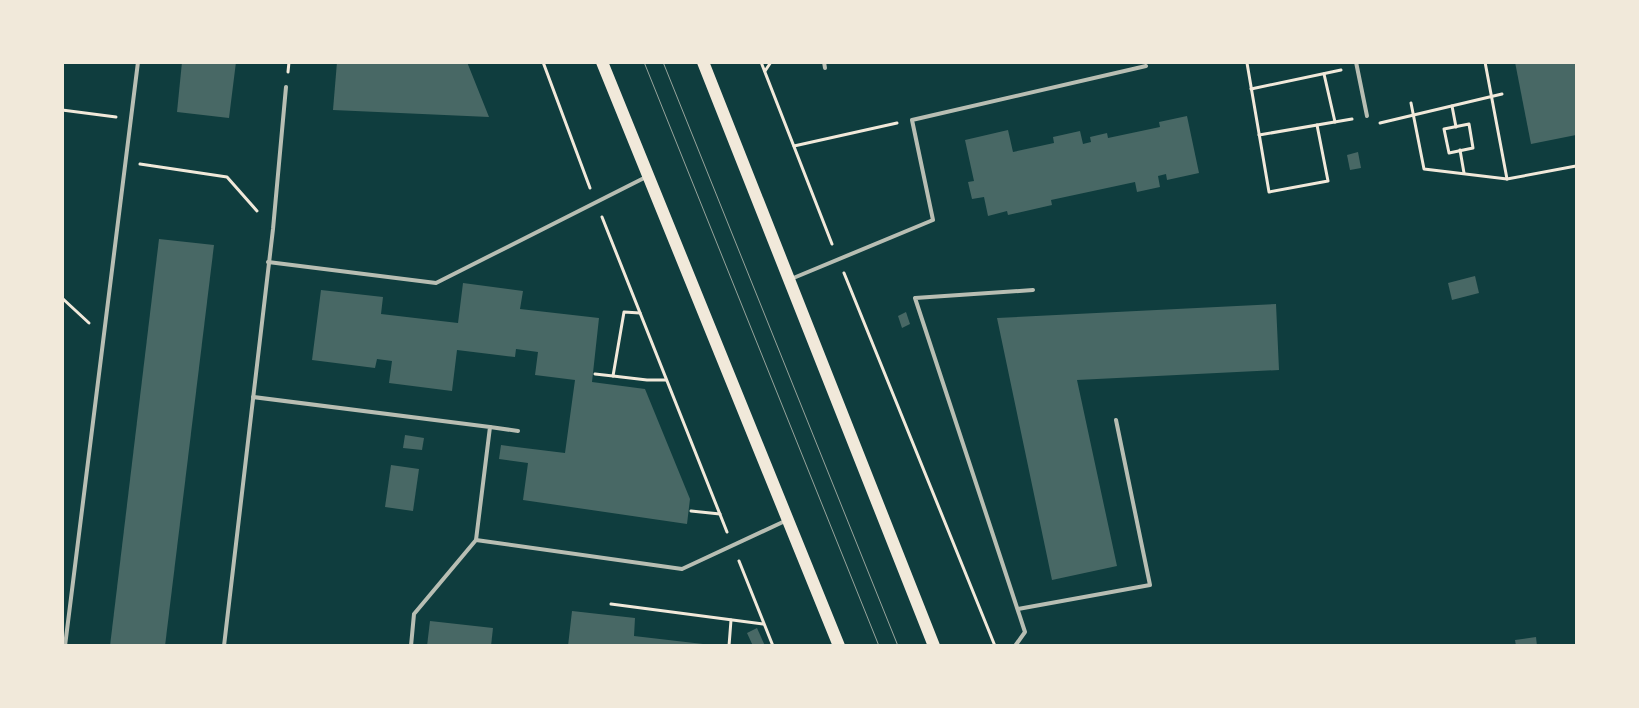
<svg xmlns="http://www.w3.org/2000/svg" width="1639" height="708" viewBox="0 0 1639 708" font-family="Lato,sans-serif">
  <rect width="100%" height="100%" fill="#0f3d3e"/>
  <g fill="#486865">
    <path d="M182,62H236L229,118L177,112Z"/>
    <path d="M337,62H467L489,117L333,110Z"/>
    <path d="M1515,62H1576V135L1531,144Z"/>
    <path d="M1187,116L1199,173L1167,180L1166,174L1158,176L1160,187L1137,192L1135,182L1051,200L1052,205L1008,215L1007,211L988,216L984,197L972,199L968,182L974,181L965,140L1008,130L1013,152L1054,143L1053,137L1080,131L1083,144L1091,142L1090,137L1107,133L1108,138L1160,127L1159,122Z"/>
    <path d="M1358,152L1361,168L1350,170L1347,155Z"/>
    <path d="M159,239L214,245L165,646H110Z"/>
    <path d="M1475,276L1479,293L1452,300L1448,283Z"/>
    <path d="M463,283L523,291L520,309L599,318L592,382L645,389L690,499L687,524L523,500L528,463L499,459L501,445L565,453L575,380L535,375L538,352L516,349L515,357L457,350L452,391L389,383L392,361L377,359L375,368L312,360L321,290L383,297L381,314L458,323Z"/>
    <path d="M1276,304L1279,370L1077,380L1117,566L1052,580L997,318Z"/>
    <path d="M906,312L910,324L902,328L898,316Z"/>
    <path d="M405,435L424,438L422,450L403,448Z"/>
    <path d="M391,465L419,469L413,511L385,507Z"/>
    <path d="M572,611L635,618L634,636L703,644V646H568Z"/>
    <path d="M430,621L493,628L491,646H427Z"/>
    <path d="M757,628L765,646H753L747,633Z"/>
    <path d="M1536,637L1537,646H1516L1515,640Z"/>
  </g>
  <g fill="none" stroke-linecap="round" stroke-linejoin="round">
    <g stroke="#f1e9da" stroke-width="3">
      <path d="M543,62L590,188"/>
      <path d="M761,62L832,244"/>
      <path d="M1249,62L1247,63L1269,192L1328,181L1317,125"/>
      <path d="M1485,62L1507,179"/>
      <path d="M765,71L771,62"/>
      <path d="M288,72L289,62"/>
      <path d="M1324,74L1335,122"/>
      <path d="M1251,89L1341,70"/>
      <path d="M1411,103L1424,169L1507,179L1576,166"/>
      <path d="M1452,106L1456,127"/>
      <path d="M62,110L116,117"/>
      <path d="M1380,123L1502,94"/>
      <path d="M1469,124L1473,148L1449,153L1444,129Z"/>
      <path d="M1259,135L1352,119"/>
      <path d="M794,146L897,123"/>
      <path d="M1460,150L1464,173"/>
      <path d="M140,164L227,177L257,211"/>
      <path d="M602,217L727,532"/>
      <path d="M844,273L995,646"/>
      <path d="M62,298L89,323"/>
      <path d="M595,374L613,376L624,312L640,313"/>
      <path d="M613,376L647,380H666"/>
      <path d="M691,511L720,514"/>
      <path d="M739,561L773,646"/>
      <path d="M611,604L763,624"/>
      <path d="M729,646L731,620"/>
    </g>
    <g stroke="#b8beb3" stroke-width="4">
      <path d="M824,62L825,68"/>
      <path d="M1356,62L1367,116"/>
      <path d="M268,262L436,283L646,177"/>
      <path d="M791,279L933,220L912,120L1146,66"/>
      <path d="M253,397L490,427L476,540L414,614L411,646"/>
      <path d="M490,427L518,431"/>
      <path d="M476,540L682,569L785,521"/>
      <path d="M1018,609L1150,585L1116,420"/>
      <path d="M65,646L138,62"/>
      <path d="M224,646L273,229L286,87"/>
      <path d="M1015,646L1025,632L915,298L1033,290"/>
    </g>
    <g stroke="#f1e9da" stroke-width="12">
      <path d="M602,62L839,646"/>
      <path d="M703,62L934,646"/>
    </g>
    <g stroke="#97a49c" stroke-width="1">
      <path d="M644,62L879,646"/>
      <path d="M663,62L898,646"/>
    </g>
  </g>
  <rect width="1639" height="708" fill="none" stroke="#f1e9da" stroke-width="128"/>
</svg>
